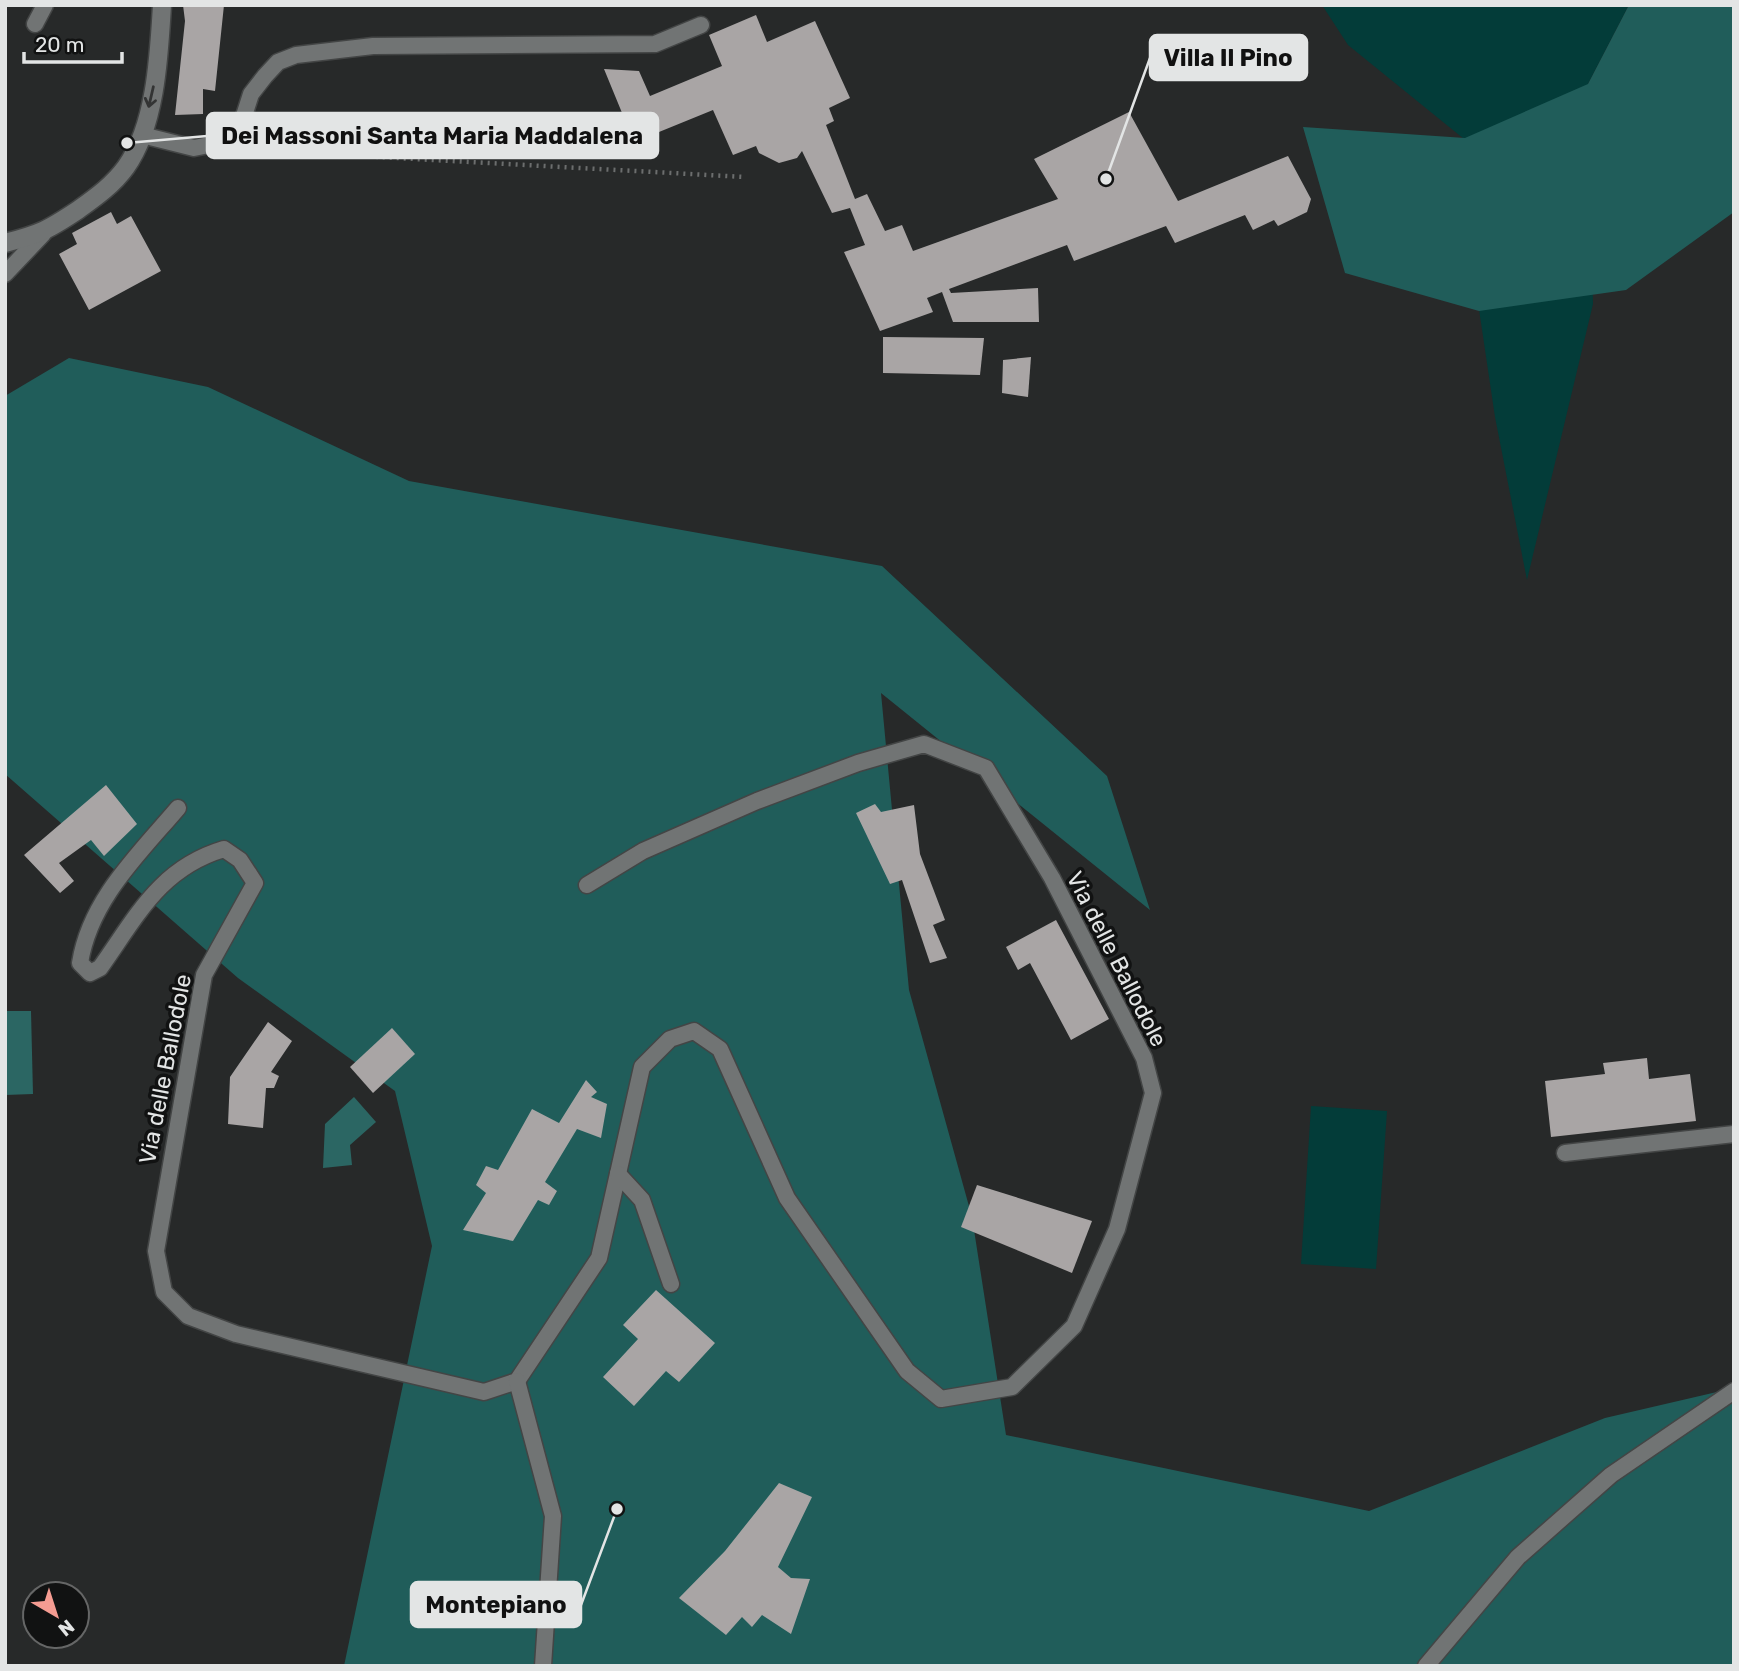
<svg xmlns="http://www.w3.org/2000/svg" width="1739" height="1671" viewBox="0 0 1739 1671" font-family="Rubik,sans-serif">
  <rect width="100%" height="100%" fill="#272929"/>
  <g fill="#033c39">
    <path d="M1322,5H1629L1588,84L1593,304L1527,580L1495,417L1466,222L1464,139L1348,45Z"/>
    <path d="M1311,1106L1387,1111L1376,1269L1301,1264Z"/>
  </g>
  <g fill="#205d5a">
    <path d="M1629,5H1734V212L1626,290L1479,311L1345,273L1303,127L1465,138L1588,84Z"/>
    <path d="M69,358L208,387L409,481L882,566L1107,776L1150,910L881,693L909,990L972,1217L1006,1435L1369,1511L1605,1418L1734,1388V1666H344L432,1246L395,1091L238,978L5,774V396Z"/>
  </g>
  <g fill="#2b6663">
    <path d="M5,1011H31L33,1094L5,1095Z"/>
    <path d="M354,1097L376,1122L350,1145L352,1165L323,1168L325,1124Z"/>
  </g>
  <g fill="#a9a5a5">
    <path d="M183,5H224L215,91L203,89V114L175,115L185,21Z"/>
    <path d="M756,15L767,42L815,21L850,98L829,108L834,121L826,125L855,199L867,194L885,231L902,225L913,251L1058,199L1034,159L1129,112L1178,201L1288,156L1311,199L1307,212L1278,226L1274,220L1253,230L1245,215L1175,243L1166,226L1074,261L1067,245L949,289L951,293L1038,288L1039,322H953L942,292L927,298L933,312L880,331L844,252L865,245L850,208L832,213L802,151L797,158L779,163L759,153L756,146L733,155L713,110L659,132L649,115L627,125L604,69L639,71L650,96L722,66L709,35Z"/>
    <path d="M111,212L117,224L131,216L161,271L89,310L59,254L77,244L72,233Z"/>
    <path d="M883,337L984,338L980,375L883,373Z"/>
    <path d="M1031,357L1028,397L1002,393L1003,360Z"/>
    <path d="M106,785L137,824L104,856L91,840L59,863L74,881L60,893L24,855Z"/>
    <path d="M875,804L881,812L914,805L920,854L945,920L933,925L947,958L930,963L902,880L890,884L856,813Z"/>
    <path d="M1056,920L1109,1019L1071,1040L1030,963L1018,970L1006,947Z"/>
    <path d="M268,1022L292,1041L271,1072L279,1076L274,1088H266L263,1128L228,1124L230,1077Z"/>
    <path d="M392,1028L415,1054L373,1093L350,1067Z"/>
    <path d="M1647,1058L1649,1079L1690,1074L1696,1121L1551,1137L1545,1081L1605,1074L1603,1063Z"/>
    <path d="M586,1080L597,1092L591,1097L607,1104L601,1138L577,1129L545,1182L557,1191L549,1205L538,1200L513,1241L463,1230L486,1193L476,1185L486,1166L498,1170L532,1109L559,1123Z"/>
    <path d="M977,1185L1092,1221L1072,1273L961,1227Z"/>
    <path d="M656,1290L715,1343L679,1382L666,1371L634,1406L603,1377L638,1339L623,1325Z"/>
    <path d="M779,1483L812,1497L778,1567L791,1578L810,1579L791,1634L762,1615L752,1627L742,1617L726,1635L679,1598L725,1551Z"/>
  </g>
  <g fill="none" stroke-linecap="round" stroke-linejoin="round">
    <g stroke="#434545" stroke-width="19">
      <g id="service">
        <path d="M35,24L45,5"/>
        <path d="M142,135L194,148L219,143L233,133L243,119L251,94L265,76L278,62L296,55L373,46L655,44L701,25"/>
        <path d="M5,274L43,234"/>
        <path d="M178,808C138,855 90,900 80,963L90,973L100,968C137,916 160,868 224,849L240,860L255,883L204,975L156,1251L164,1292L188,1316L236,1334L484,1392L517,1381L599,1258L642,1067L670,1039L694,1031L720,1049L787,1198L907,1371L941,1399L1012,1387L1074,1326L1117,1229L1153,1093L1144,1058L1052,878L986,768L924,744L858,763L757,801L643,851L587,885"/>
        <path d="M1565,1153L1734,1134"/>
        <path d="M618,1174L642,1200L671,1284"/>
        <path d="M517,1381L553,1516L543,1666"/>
        <path d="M1426,1666L1518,1557L1611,1475L1734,1391"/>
      </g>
    </g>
    <g stroke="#434545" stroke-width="21">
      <path id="tertiary" d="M5,243C40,234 48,230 78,210C96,197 113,185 126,167C156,125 159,55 162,5"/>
    </g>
    <path stroke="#6c6e6e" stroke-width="4.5" stroke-dasharray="2 5" stroke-linecap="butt" d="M250,150L745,177"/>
    <use href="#service" stroke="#717474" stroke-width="16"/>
    <use href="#tertiary" stroke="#717474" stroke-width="18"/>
  </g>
  <defs><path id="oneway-shaft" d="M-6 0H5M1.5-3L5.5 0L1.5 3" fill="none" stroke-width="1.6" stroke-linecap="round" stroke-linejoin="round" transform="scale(1.75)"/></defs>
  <use stroke="#333434" href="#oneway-shaft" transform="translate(151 97) rotate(103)"/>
  <g text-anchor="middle" stroke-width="7" stroke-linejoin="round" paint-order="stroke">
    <g font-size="23" fill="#e3e5e5" stroke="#111212">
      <text transform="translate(1117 959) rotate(63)" y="8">Via delle Ballodole</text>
      <text transform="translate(165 1069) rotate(-79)" y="8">Via delle Ballodole</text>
    </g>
  </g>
  <path fill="none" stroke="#e3e5e5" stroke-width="2.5" d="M1106 179L1150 58M127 143L207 136M617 1509L581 1605"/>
  <g fill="#e3e5e5" stroke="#111212" stroke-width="2.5">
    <circle cx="1106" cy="179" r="7"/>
    <circle cx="127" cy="143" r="7"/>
    <circle cx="617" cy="1509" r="7"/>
  </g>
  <g fill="#e3e5e5" stroke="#e3e5e5" stroke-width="2.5">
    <rect x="1150" y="35" width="157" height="45" rx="7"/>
    <rect x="207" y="113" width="451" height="45" rx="7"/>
    <rect x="411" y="1582" width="170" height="45" rx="7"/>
  </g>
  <g font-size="24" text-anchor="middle" font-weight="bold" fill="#111">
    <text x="1228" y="66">Villa Il Pino</text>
    <text x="432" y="144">Dei Massoni Santa Maria Maddalena</text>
    <text x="496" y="1613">Montepiano</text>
  </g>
  <rect width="1739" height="1671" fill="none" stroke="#e3e5e5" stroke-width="14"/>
  <g transform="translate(56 1615) rotate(141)"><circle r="33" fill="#111212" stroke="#656666" stroke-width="2"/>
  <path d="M0-5L12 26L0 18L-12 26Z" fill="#f59c92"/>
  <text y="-10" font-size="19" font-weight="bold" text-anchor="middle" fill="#e3e5e5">N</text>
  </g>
  <path d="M24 52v10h98v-10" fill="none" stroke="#e3e5e5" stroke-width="3.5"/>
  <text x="35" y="52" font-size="21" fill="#e3e5e5" stroke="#111212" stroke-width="5" paint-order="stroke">20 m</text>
</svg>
